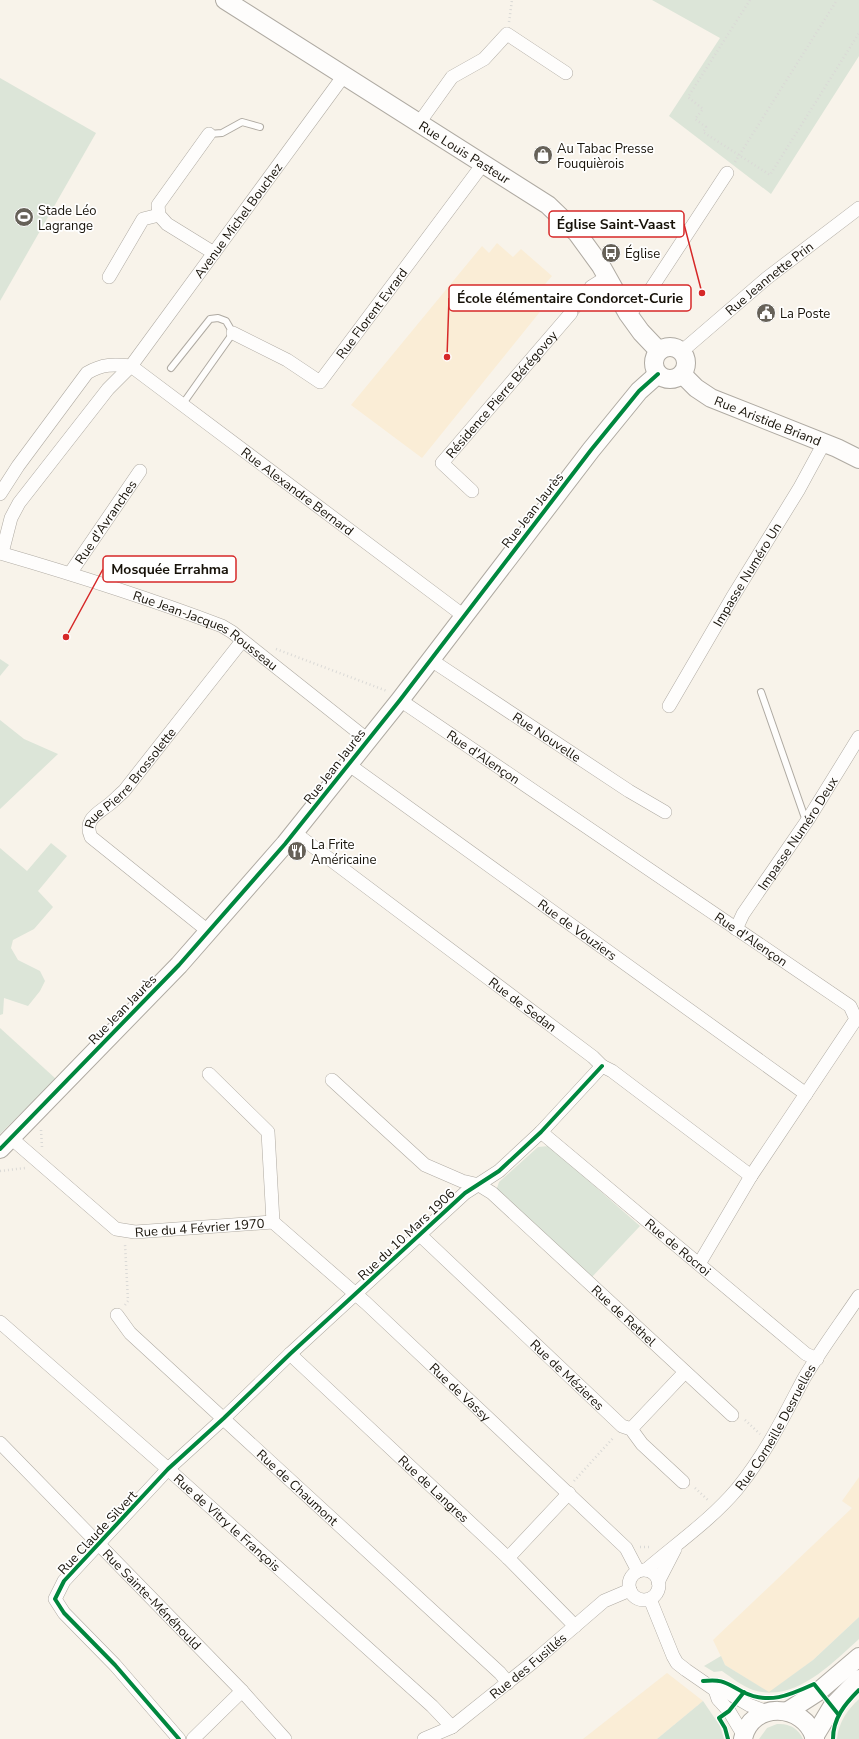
<svg xmlns="http://www.w3.org/2000/svg" width="859" height="1739" viewBox="0 0 859 1739" font-family="'Nunito Sans',sans-serif">
  <rect width="100%" height="100%" fill="#f8f3ea"/>
  <g fill="#faedd6">
    <path d="M497,243L513,257L521,249L552,276L541,289L545,293L536,303L543,308L422,458L351,405L482,246L489,253Z"/>
    <path d="M859,1477V1617L813,1660L769,1693L725,1665L713,1640L852,1508L842,1501Z"/>
    <path d="M667,1673L703,1701L657,1739H583Z"/>
  </g>
  <g fill="#dce5d8">
    <path d="M652,0H859V56L771,194L669,116L720,38Z"/>
    <path d="M0,78L96,133L0,301Z"/>
    <path d="M0,659L9,665L0,676Z"/>
    <path d="M0,720L24,739L58,754L0,809Z"/>
    <path d="M51,843L67,856L38,891L53,907L34,929L13,940L11,948L18,960L40,971L45,981L40,991L28,1006L4,998L3,1014L0,1015V848L27,871Z"/>
    <path d="M0,1028L56,1079L0,1134Z"/>
    <path d="M549,1146L640,1226L592,1277L499,1194L497,1188L499,1182L538,1147Z"/>
    <path d="M859,1617V1639C831,1664 795,1703 753,1690C742,1686 732,1678 722,1671L714,1672L704,1666L721,1656L725,1665L769,1692L813,1660Z"/>
    <path d="M859,1699V1739H837C838,1723 848,1709 859,1699Z"/>
    <path d="M703,1701L720,1726L724,1739H657Z"/>
    <path d="M777,1724C789,1723 798,1728 803,1739H759L767,1728Z"/>
  </g>
  <g fill="none" stroke-linecap="round" stroke-linejoin="round">
    <path stroke="#d6d1c8" stroke-width="13" stroke-dasharray="13 6" stroke-linecap="butt" d="M571,313L591,287"/>
    <g stroke="#afaaa2" stroke-width="8">
      <g id="lane">
        <path d="M209,134L222,133L242,122L260,127"/>
        <path d="M171,368L210,319L218,318L226,321L233,333L182,405"/>
        <path d="M761,692L806,821"/>
      </g>
    </g>
    <g stroke="#afaaa2" stroke-width="14">
      <g id="street">
        <path d="M419,123L452,77L484,59L507,34L566,73"/>
        <path d="M209,134L158,205L159,215L167,224L214,253"/>
        <path d="M109,277L143,219L159,215"/>
        <path d="M591,287L607,277"/>
        <path d="M628,314L645,298L727,173"/>
        <path id="s1" d="M233,333L287,360L320,382L483,164"/>
        <path id="s2" d="M681,352L767,278L859,208"/>
        <path id="s3" d="M472,491L442,463L571,313"/>
        <path id="s4" d="M0,494L18,466L87,373C102,364 114,364 131,366L464,616"/>
        <path id="s5" d="M0,553C76,575 148,598 222,626L232,632L368,740"/>
        <path id="s6" d="M2,553L11,518L19,503L108,389L131,366L345,74"/>
        <path id="s7" d="M71,572L140,471"/>
        <path id="s8" d="M431,660L629,791L665,812"/>
        <path id="s9" d="M400,700L850,1006L856,1019L751,1176L699,1264"/>
        <path id="s10" d="M669,706L732,598L799,489L824,443"/>
        <path id="s11" d="M348,764L806,1094"/>
        <path id="s12" d="M295,833L593,1057L602,1066L612,1071L751,1176"/>
        <path id="s13" d="M736,929L743,914L809,818L859,737"/>
        <path id="s14" d="M208,931L91,837C84,821 95,815 107,806C113,802 118,796 124,791L242,641"/>
        <path d="M209,1074L268,1132L273,1222"/>
        <path id="s15" d="M332,1080L425,1165L462,1181L479,1185L492,1193L732,1415"/>
        <path id="s16" d="M541,1132L806,1354L817,1359"/>
        <path id="s17" d="M11,1138L116,1229L135,1232L273,1222"/>
        <path id="s18" d="M273,1222L366,1303L626,1548L638,1571"/>
        <path id="s19" d="M420,1235L622,1426L631,1429L642,1444L683,1482"/>
        <path id="s20" d="M117,1315L130,1333L500,1673L508,1683"/>
        <path id="s21" d="M0,1322L168,1469L432,1706L452,1727"/>
        <path id="s22" d="M290,1354L508,1558L575,1626"/>
        <path d="M631,1429L685,1372"/>
        <path id="s23" d="M0,1443L242,1691L285,1739"/>
        <path d="M508,1558L569,1493"/>
        <path id="s24" d="M646,1570C676,1544 711,1520 737,1489C765,1455 783,1418 803,1380C819,1352 841,1323 859,1296"/>
        <circle cx="644" cy="1585" r="15"/>
        <path d="M658,1582L675,1549"/>
        <path d="M650,1599L673,1656L677,1663L686,1670L715,1690L725,1691L749,1705L767,1712"/>
        <path d="M715,1690L718,1699L729,1711L744,1736"/>
        <path d="M179,1739L115,1665L64,1613L55,1599L64,1581L168,1469L224,1418L290,1354L465,1193L499,1171L541,1132L602,1066"/>
        <path d="M193,1739L242,1691"/>
        <path id="s25" d="M424,1739L452,1727L532,1663L604,1601L630,1590"/>
      </g>
    </g>
    <g stroke="#afaaa2" stroke-width="20">
      <g id="secondary">
        <path id="s26" d="M225,0L548,205L577,233L601,266L628,314L641,332L659,351"/>
        <circle cx="670" cy="363" r="16"/>
        <path id="s27" d="M682,374L696,388L711,398L837,448L859,459"/>
        <path d="M0,1149L179,965L285,844L400,700L591,450L639,391L658,374"/>
        <path d="M788,1711L819,1691L859,1657"/>
        <path d="M814,1737L832,1707L859,1679"/>
        <path d="M743,1739C750,1701 805,1702 815,1739"/>
      </g>
    </g>
    <g stroke="#dad9d6" stroke-width="2.5" stroke-dasharray="1 3" stroke-linecap="butt">
      <path d="M750,0L688,97L703,109L695,119L706,127L703,132L770,175L859,33"/>
      <path d="M509,22L512,0"/>
      <path d="M735,162L837,0"/>
      <path d="M276,649L387,691"/>
      <path d="M41,1130L42,1147"/>
      <path d="M0,1171L25,1168"/>
      <path d="M125,1305L128,1301L125,1244"/>
      <path d="M745,1420L760,1434"/>
      <path d="M574,1481L614,1437"/>
      <path d="M695,1488L709,1501"/>
      <path d="M640,1547H651"/>
    </g>
    <use href="#lane" stroke="#fefdfc" stroke-width="6"/>
    <use href="#street" stroke="#fefdfc" stroke-width="13"/>
    <use href="#secondary" stroke="#fefdfc" stroke-width="18"/>
    <g stroke="#fff" stroke-width="6">
      <g id="cycleway">
        <path d="M0,1149L179,965L285,844L400,700L591,450L639,391L658,374"/>
        <path d="M703,1681C725,1679 725,1683 743,1692C769,1705 790,1695 814,1684L838,1714"/>
        <path d="M179,1739L115,1665L64,1613L55,1599L64,1581L168,1469L224,1418L290,1354L465,1193L499,1171L541,1132L602,1066"/>
        <path d="M728,1739L725,1728L719,1718L729,1711L744,1692"/>
        <path d="M833,1739C833,1718 845,1704 859,1690"/>
      </g>
    </g>
    <use href="#cycleway" stroke="#00873e" stroke-width="4"/>
  </g>
  <defs>
    <g id="shop-disc" transform="scale(1)"><circle r="9.5" fill="#666158" stroke="#fff"/><path d="M-5-2.5h2.3a2.7 3.5 0 0 1 5.4 0H5L5.5 6h-11ZM-1.5-2.5h3a1.5 2.3 0 0 0-3 0Z" fill="#fff"/></g>
    <g id="stadium-disc" transform="scale(1)"><circle r="9.5" fill="#666158" stroke="#fff"/><path d="M0-5a6.5 5 0 1 0 0 10a6.5 5 0 1 0 0-10ZM-3.5-1.8h7v3.6h-7Z" fill="#fff"/></g>
    <g id="bus-disc" transform="scale(1)"><circle r="9.5" fill="#666158" stroke="#fff"/><path d="M-5-6H5V4H4V6H2V4H-2V6H-4V4H-5ZM-3.5-4V0h7V-4ZM-3.5 1.2v1.5H-2V1.2ZM2 1.2v1.5H3.5V1.2Z" fill="#fff"/></g>
    <g id="civic-disc" transform="scale(1)"><circle r="9.5" fill="#666158" stroke="#fff"/><path d="M-.6-6.5H3V-4.5H.6V-3L4-1V1h2V6H-6V1h2V-1L-.6-3ZM-1.2 2.5V6h2.4V2.5Z" fill="#fff"/></g>
    <g id="restaurant-disc" transform="scale(1)"><circle r="9.5" fill="#666158" stroke="#fff"/><path d="M-5-6h1v4h1v-4h1v4h1v-4h1v5L-1.5 .5V6h-2V.5L-5-1ZM5-6V6H3V1.5H1.5Q1.5-4 5-6Z" fill="#fff"/></g>
  </defs>
  <g fill-rule="evenodd">
    <use href="#shop-disc" x="543" y="155"/>
    <use href="#stadium-disc" x="24" y="217"/>
    <use href="#bus-disc" x="611" y="253"/>
    <use href="#civic-disc" x="766" y="313"/>
    <use href="#restaurant-disc" x="297" y="851"/>
  </g>
  <g text-anchor="middle" stroke-width="3.5" stroke-linejoin="round" paint-order="stroke">
    <g font-size="13" fill="#171209" stroke="#fff" text-anchor="start">
      <text x="557" y="153">Au Tabac Presse<tspan x="557" dy="15">Fouquièrois</tspan></text>
      <text x="38" y="215">Stade Léo<tspan x="38" dy="15">Lagrange</tspan></text>
      <text x="625" y="258">Église</text>
      <text x="780" y="318">La Poste</text>
      <text x="311" y="849">La Frite<tspan x="311" dy="15">Américaine</tspan></text>
    </g>
    <g font-size="13" fill="#171209" stroke="#fff">
      <text dy="5" stroke="none"><textPath href="#s26" startOffset="284">Rue Louis Pasteur</textPath></text>
      <text dy="5" stroke="none"><textPath href="#s6" startOffset="411">Avenue Michel Bouchez</textPath></text>
      <text dy="5" stroke="none"><textPath href="#s2" startOffset="115">Rue Jeannette Prin</textPath></text>
      <text dy="5" stroke="none"><textPath href="#s1" startOffset="186">Rue Florent Evrard</textPath></text>
      <text dy="5" stroke="none"><textPath href="#s3" startOffset="132">Résidence Pierre Bérégovoy</textPath></text>
      <text dy="5" stroke="none"><textPath href="#s27" startOffset="99">Rue Aristide Briand</textPath></text>
      <text dy="5" stroke="none"><textPath href="#s4" startOffset="403">Rue Alexandre Bernard</textPath></text>
      <text transform="translate(532 510) rotate(-52)" y="5">Rue Jean Jaurès</text>
      <text dy="5" stroke="none"><textPath href="#s7" startOffset="61">Rue d'Avranches</textPath></text>
      <text dy="5" stroke="none"><textPath href="#s10" startOffset="153">Impasse Numéro Un</textPath></text>
      <text dy="5" stroke="none"><textPath href="#s5" startOffset="221">Rue Jean-Jacques Rousseau</textPath></text>
      <text dy="5" stroke="none"><textPath href="#s8" startOffset="139">Rue Nouvelle</textPath></text>
      <text dy="5" stroke="none"><textPath href="#s9" startOffset="101">Rue d'Alençon</textPath></text>
      <text transform="translate(334 766) rotate(-52)" y="5">Rue Jean Jaurès</text>
      <text dy="5" stroke="none"><textPath href="#s14" startOffset="225">Rue Pierre Brossolette</textPath></text>
      <text dy="5" stroke="none"><textPath href="#s13" startOffset="114">Impasse Numéro Deux</textPath></text>
      <text dy="5" stroke="none"><textPath href="#s11" startOffset="283">Rue de Vouziers</textPath></text>
      <text dy="5" stroke="none"><textPath href="#s9" startOffset="425">Rue d'Alençon</textPath></text>
      <text dy="5" stroke="none"><textPath href="#s12" startOffset="285">Rue de Sedan</textPath></text>
      <text transform="translate(122 1009) rotate(-46)" y="5">Rue Jean Jaurès</text>
      <text dy="5" stroke="none"><textPath href="#s17" startOffset="223">Rue du 4 Février 1970</textPath></text>
      <text transform="translate(406 1234) rotate(-43)" y="5">Rue du 10 Mars 1906</text>
      <text dy="5" stroke="none"><textPath href="#s16" startOffset="179">Rue de Rocroi</textPath></text>
      <text dy="5" stroke="none"><textPath href="#s15" startOffset="379">Rue de Rethel</textPath></text>
      <text dy="5" stroke="none"><textPath href="#s19" startOffset="203">Rue de Mézieres</textPath></text>
      <text dy="5" stroke="none"><textPath href="#s18" startOffset="253">Rue de Vassy</textPath></text>
      <text dy="5" stroke="none"><textPath href="#s24" startOffset="195">Rue Corneille Desruelles</textPath></text>
      <text dy="5" stroke="none"><textPath href="#s20" startOffset="250">Rue de Chaumont</textPath></text>
      <text dy="5" stroke="none"><textPath href="#s22" startOffset="197">Rue de Langres</textPath></text>
      <text dy="5" stroke="none"><textPath href="#s21" startOffset="303">Rue de Vitry le François</textPath></text>
      <text transform="translate(97 1532) rotate(-47)" y="5">Rue Claude Silvert</text>
      <text dy="5" stroke="none"><textPath href="#s23" startOffset="218">Rue Sainte-Ménéhould</textPath></text>
      <text dy="5" stroke="none"><textPath href="#s25" startOffset="128">Rue des Fusillés</textPath></text>
    </g>
  </g>
  <path fill="none" stroke="#d62828" stroke-width="1.5" d="M702 293L684 224M447 357L449 298M66 637L103 569"/>
  <g fill="#d62828" stroke="#fff" stroke-width="1.5">
    <circle cx="702" cy="293" r="4"/>
    <circle cx="447" cy="357" r="4"/>
    <circle cx="66" cy="637" r="4"/>
  </g>
  <g fill="#fff" stroke="#d62828" stroke-width="1.5">
    <rect x="549" y="211" width="135" height="26" rx="4"/>
    <rect x="449" y="285" width="242" height="26" rx="4"/>
    <rect x="103" y="556" width="133" height="26" rx="4"/>
  </g>
  <g font-size="14" text-anchor="middle" font-weight="bold" fill="#171209">
    <text x="616" y="229">Église Saint-Vaast</text>
    <text x="570" y="303">École élémentaire Condorcet-Curie</text>
    <text x="170" y="574">Mosquée Errahma</text>
  </g>
</svg>
